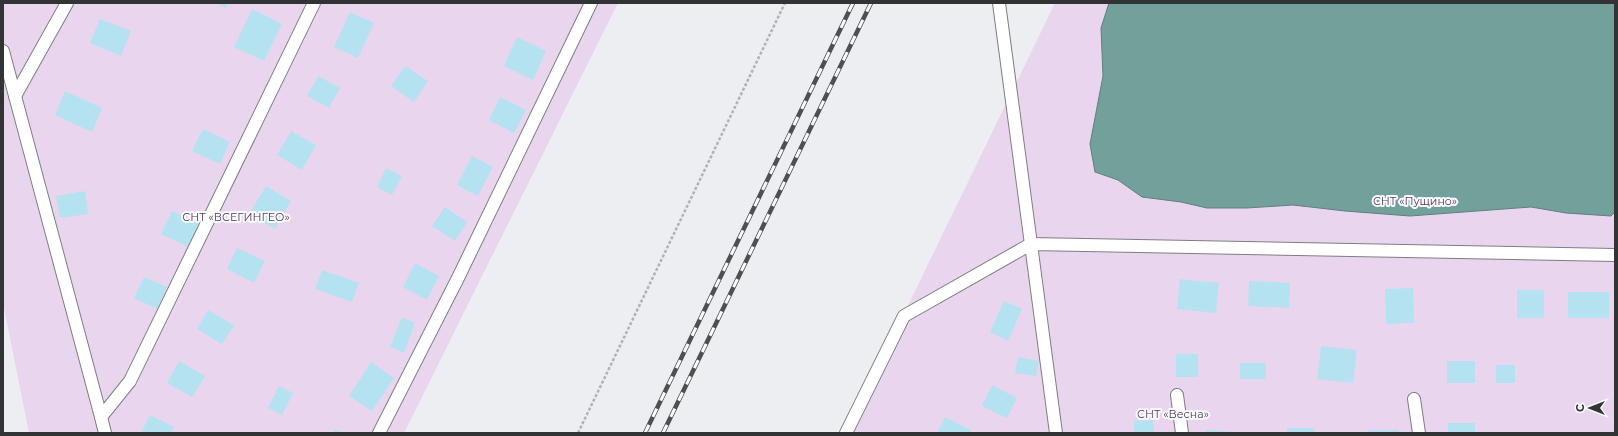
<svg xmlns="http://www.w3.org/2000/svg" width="1618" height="436" viewBox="0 0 1618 436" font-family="Montserrat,sans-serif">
  <rect width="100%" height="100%" fill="#eceef1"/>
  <g fill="#e9d6ee">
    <path d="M3,3H618L404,433H29L3,303Z"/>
    <path d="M1055,3H1615V433H846Z"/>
  </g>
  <path fill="#72a19b" stroke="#5f807c" d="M1109,3H1615V212L1611,216L1566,213L1531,207L1410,216L1345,211L1293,205L1247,208H1207L1181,202L1142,197L1118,180L1095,172L1090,144L1103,76L1101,28Z"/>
  <g fill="#b5e2f1">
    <path d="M215,3H228L226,8Z"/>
    <path d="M252,9L282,24L264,61L234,47Z"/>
    <path d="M350,12L374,23L358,58L334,47Z"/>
    <path d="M100,19L131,31L121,56L90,43Z"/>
    <path d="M517,37L546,51L533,80L504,66Z"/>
    <path d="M405,66L428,81L414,102L391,86Z"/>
    <path d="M318,76L340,88L329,108L307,96Z"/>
    <path d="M65,91L102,108L92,132L55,115Z"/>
    <path d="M500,97L526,110L514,133L489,120Z"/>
    <path d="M203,129L230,142L220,164L192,151Z"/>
    <path d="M291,131L316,145L302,170L277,155Z"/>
    <path d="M472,156L493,167L478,196L457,185Z"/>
    <path d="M386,168L402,176L392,195L377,187Z"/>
    <path d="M266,186L291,201L275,229L249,214Z"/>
    <path d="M85,191L88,214L60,218L56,196Z"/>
    <path d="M445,207L467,222L455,241L432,226Z"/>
    <path d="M172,211L199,224L188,247L161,234Z"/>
    <path d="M237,248L265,261L254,283L227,269Z"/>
    <path d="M415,263L439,276L427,300L403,287Z"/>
    <path d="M322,270L359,283L352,302L315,289Z"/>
    <path d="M144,277L167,287L157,309L134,298Z"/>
    <path d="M1180,279L1219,283L1216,313L1177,309Z"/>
    <path d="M1249,281L1290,283L1289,308L1248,306Z"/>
    <path d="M1413,288L1414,323L1386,324L1385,289Z"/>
    <rect x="1517" y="290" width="27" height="28"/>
    <rect x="1568" y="292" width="41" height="26"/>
    <path d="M1004,301L1022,309L1008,341L990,332Z"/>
    <path d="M208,310L234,325L222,344L197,329Z"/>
    <path d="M402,317L415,323L404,353L390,347Z"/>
    <path d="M1321,346L1357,350L1353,383L1317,379Z"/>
    <rect x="1176" y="354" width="22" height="23"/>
    <path d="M1018,357L1039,361L1036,376L1015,373Z"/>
    <path d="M179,361L205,376L192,397L167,383Z"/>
    <rect x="1447" y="361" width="28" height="22"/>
    <path d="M371,362L394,378L372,411L349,396Z"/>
    <rect x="1240" y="363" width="26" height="16"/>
    <rect x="1496" y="365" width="19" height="18"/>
    <path d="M992,385L1017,398L1007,418L982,406Z"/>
    <path d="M279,386L293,393L282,415L268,408Z"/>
    <path d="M150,415L174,427L171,433H141Z"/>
    <path d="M945,417L971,430L970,433H937Z"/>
    <path d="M1153,420L1154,433H1134V421Z"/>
    <rect x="1448" y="423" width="27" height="10"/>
    <rect x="1287" y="428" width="27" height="5"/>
    <path d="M335,429L343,433H333Z"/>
    <path d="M1206,430L1238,432V433H1206Z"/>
    <rect x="1368" y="430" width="31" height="3"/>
  </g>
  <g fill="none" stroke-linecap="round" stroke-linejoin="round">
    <g stroke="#7c7f81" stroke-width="14">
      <g id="service">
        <path d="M999,3L1056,433"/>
        <path d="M3,51L101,417L130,381L314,3"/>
        <path d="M15,96L67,3"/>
        <path d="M1177,395L1182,433"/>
        <path d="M1414,399L1419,433"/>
        <path d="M101,417L105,433"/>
        <path d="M379,433L458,278L591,3"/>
        <path d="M846,433L904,316L1031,244L1615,255"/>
      </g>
    </g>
    <path stroke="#b1b2b5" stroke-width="2.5" stroke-dasharray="3 2" stroke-linecap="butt" d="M578,433L785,3"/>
    <use href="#service" stroke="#fff" stroke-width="12"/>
    <g stroke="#4d4f50" stroke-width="4.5">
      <g id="rail">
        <path d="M645,433L853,3"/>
        <path d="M663,433L871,3"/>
      </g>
    </g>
    <use href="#rail" stroke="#f9fcff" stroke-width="3" stroke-dasharray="9" stroke-linecap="butt"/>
  </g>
  <g text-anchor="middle" stroke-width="4" stroke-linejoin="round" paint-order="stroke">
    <g font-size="11" fill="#55345e" stroke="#f9fcff">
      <text x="1415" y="205">СНТ «Пущино»</text>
      <text x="236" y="221">СНТ «ВСЕГИНГЕО»</text>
      <text x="1173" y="418">СНТ «Весна»</text>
    </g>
  </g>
  <rect width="1618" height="436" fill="none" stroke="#323334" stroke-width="8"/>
  <g transform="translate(1590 408) rotate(270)" stroke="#f9fcff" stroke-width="3" paint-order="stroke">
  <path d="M0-3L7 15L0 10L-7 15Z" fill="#323334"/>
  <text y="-6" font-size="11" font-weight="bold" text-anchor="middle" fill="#323334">С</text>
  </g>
</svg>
